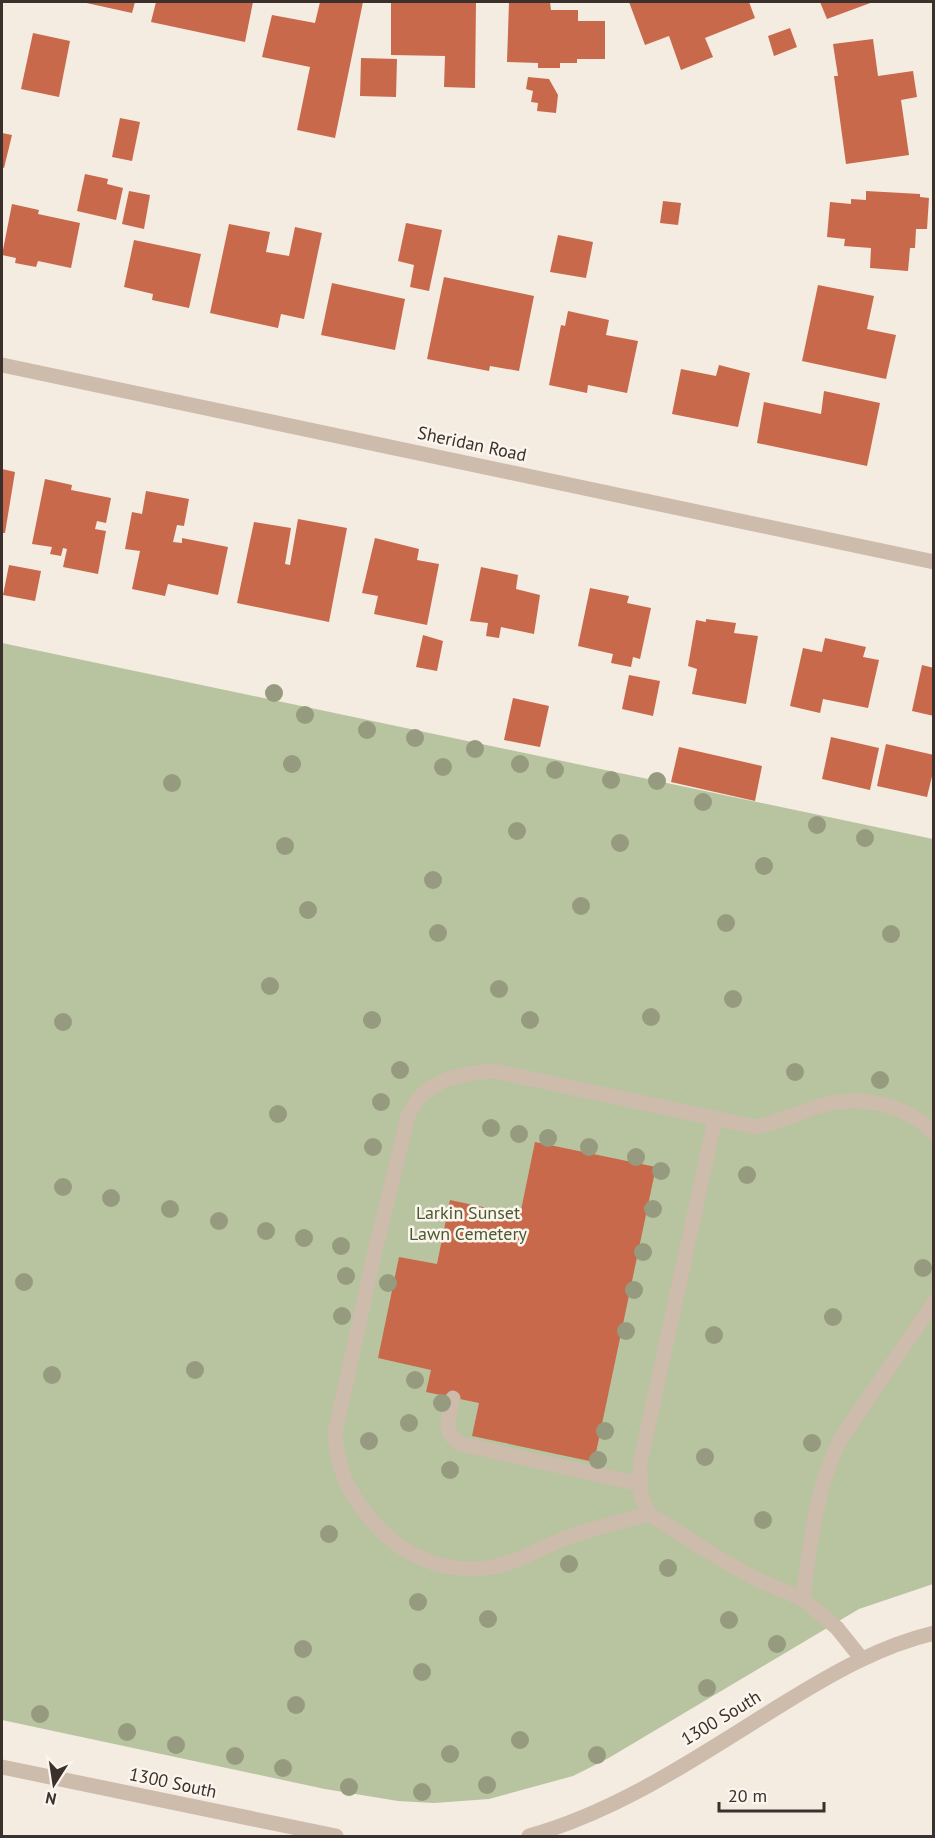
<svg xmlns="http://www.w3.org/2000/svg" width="935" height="1838" viewBox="0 0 935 1838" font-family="'PT Sans',sans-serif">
  <rect width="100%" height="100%" fill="#f4ebe1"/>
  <path fill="#b8c4a0" d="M2,643L933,839V1584L859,1609L607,1759L573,1776L489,1799L434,1803L398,1801L325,1789L2,1720Z"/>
  <g fill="#c8694b">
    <path d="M82,2H135L132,13Z"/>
    <path d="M156,2H253L245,42L151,22Z"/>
    <path d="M320,2H363L335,138L297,130L310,67L262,57L272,15L315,23Z"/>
    <path d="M391,2H476L475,88L444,87L445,56L391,55Z"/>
    <path d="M509,2H550L551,10H578V21H605V59H577V63H560V68H538V63L507,62Z"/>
    <path d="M629,2H749L755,18L705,38L713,57L681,70L669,36L645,45Z"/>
    <path d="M820,2H873L827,19Z"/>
    <path d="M790,28L797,47L774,56L768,36Z"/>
    <path d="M33,33L70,41L59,97L21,89Z"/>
    <path d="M873,39L878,76L913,71L917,97L901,100L909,155L846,164L834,76H838L833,44Z"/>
    <path d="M361,58L397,59L396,97L360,96Z"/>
    <path d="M528,77L549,79L558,95L556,113L537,111L538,103L531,102L533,91L526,89Z"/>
    <path d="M120,118L140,122L132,161L112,157Z"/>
    <path d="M2,133L12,135L4,168L2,167Z"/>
    <path d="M85,174L108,179L107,184L123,188L116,220L77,211Z"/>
    <path d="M129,191L150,195L144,229L122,224Z"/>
    <path d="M866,191L920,194V197L929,198L927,229H916L915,248H910L908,271L870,268L871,248L844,246L845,239L827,237L830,202L851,204V199L866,200Z"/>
    <path d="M663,201L681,203L678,225L660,223Z"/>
    <path d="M12,204L39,210L38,214L80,223L71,268L38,261L36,267L15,263L16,258L2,255Z"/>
    <path d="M406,223L442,230L429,291L410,287L414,265L398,261Z"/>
    <path d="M229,224L270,232L266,252L289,256L295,227L322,233L304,319L281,314L278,328L210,313Z"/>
    <path d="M558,235L593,242L586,278L550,272Z"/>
    <path d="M134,240L201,254L189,308L152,300L153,294L124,287Z"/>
    <path d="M444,277L534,296L519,371L490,366L489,371L427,359Z"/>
    <path d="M332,283L405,299L395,350L321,335Z"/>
    <path d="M818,285L874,296L867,329L896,335L886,379L802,361Z"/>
    <path d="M568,311L609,320L606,335L638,341L627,393L588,385L587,393L549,385L561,325L565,326Z"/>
    <path d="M719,365L750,373L738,427L672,414L681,369L716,376Z"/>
    <path d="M824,391L880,403L867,466L757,443L764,402L821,414Z"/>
    <path d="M2,469L15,472L5,533H2Z"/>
    <path d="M45,479L72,485L71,490L111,498L106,523L97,521L95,529L106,531L98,574L63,567L67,549L63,548L61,556L50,554L52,547L32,544Z"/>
    <path d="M146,491L189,499L184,526L177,525L173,542L182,543V538L228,547L218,595L168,584L165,596L132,589L140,551L125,549L132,512L142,514Z"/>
    <path d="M298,519L347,528L329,622L237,603L254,522L291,528L285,564L290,565Z"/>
    <path d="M375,538L419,549L417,560L439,564L427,625L374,614L378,596L362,593Z"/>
    <path d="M9,565L41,571L35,601L3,595Z"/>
    <path d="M481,567L518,575L516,589L540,595L534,634L501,627L499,638L486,636L488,623L470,621Z"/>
    <path d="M590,588L629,596L627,603L651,608L640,659L633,657L631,667L611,663L613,654L578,646Z"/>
    <path d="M706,619L736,623L734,633L758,636L746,704L692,694L697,669L688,666L696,620L706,622Z"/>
    <path d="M423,635L443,641L437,671L416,667Z"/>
    <path d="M825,638L866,647L863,657L879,660L868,708L823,699L820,713L790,706L803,648L822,652Z"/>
    <path d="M922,665L934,668V716L912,711Z"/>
    <path d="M629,675L660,681L653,716L622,709Z"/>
    <path d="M513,698L549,706L540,747L504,740Z"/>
    <path d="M831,737L879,748L870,790L822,779Z"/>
    <path d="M886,744L934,755V768L927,797L877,786Z"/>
    <path d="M679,747L762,766L755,801L671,782Z"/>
    <path d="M535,1142L656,1167L594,1462L472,1436L479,1403L426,1392L431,1370L378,1358L399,1257L437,1264L450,1200L520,1215Z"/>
  </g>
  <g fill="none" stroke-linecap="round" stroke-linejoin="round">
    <g stroke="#cdbbac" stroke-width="15">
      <path d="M715,1119L640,1464L641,1496L649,1514L722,1560L758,1580L803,1599L837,1628L861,1658"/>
      <path d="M453,1398C449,1417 441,1433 461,1444L640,1484"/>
      <path d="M649,1514C623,1521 595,1527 569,1537C544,1546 519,1562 493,1567C447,1575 404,1557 374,1523C349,1495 337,1470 335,1433L375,1251L408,1116C423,1080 458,1074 494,1071L756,1127C781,1122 803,1110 827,1104C864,1095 906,1105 934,1133"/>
      <path d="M803,1599C810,1545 815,1490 840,1440L934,1302"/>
    </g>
    <g stroke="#cdbbac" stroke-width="15">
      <path d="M2,365L934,562"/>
      <path d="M2,1767L336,1836"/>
      <path d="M529,1836C623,1810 704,1752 786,1702C833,1673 880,1646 934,1633"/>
    </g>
  </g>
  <g fill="#969b7f">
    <circle cx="274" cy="693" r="9"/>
    <circle cx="305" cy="715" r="9"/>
    <circle cx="367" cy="730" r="9"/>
    <circle cx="415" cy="738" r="9"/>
    <circle cx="475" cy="749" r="9"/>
    <circle cx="292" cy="764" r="9"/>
    <circle cx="520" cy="764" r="9"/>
    <circle cx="443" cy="767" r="9"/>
    <circle cx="555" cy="770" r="9"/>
    <circle cx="611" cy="780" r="9"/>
    <circle cx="657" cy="781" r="9"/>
    <circle cx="172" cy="783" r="9"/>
    <circle cx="703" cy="802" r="9"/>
    <circle cx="817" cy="825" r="9"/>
    <circle cx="517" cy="831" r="9"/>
    <circle cx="865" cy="838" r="9"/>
    <circle cx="620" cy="843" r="9"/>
    <circle cx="285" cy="846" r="9"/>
    <circle cx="764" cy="866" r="9"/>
    <circle cx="433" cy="880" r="9"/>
    <circle cx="581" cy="906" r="9"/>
    <circle cx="308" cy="910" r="9"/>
    <circle cx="726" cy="923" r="9"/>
    <circle cx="438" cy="933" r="9"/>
    <circle cx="891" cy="934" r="9"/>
    <circle cx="270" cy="986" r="9"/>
    <circle cx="499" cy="989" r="9"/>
    <circle cx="733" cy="999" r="9"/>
    <circle cx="651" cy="1017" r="9"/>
    <circle cx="372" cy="1020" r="9"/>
    <circle cx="530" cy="1020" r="9"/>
    <circle cx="63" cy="1022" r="9"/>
    <circle cx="400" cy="1070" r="9"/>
    <circle cx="795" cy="1072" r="9"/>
    <circle cx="880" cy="1080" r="9"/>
    <circle cx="381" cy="1102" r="9"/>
    <circle cx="278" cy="1114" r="9"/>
    <circle cx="491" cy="1128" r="9"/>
    <circle cx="519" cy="1134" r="9"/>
    <circle cx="548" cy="1138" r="9"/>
    <circle cx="373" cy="1147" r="9"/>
    <circle cx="589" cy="1147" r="9"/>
    <circle cx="636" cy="1157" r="9"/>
    <circle cx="661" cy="1171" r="9"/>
    <circle cx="747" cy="1175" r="9"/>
    <circle cx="63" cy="1187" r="9"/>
    <circle cx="111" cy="1198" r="9"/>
    <circle cx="170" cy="1209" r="9"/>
    <circle cx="653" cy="1209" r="9"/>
    <circle cx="219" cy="1221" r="9"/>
    <circle cx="266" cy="1231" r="9"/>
    <circle cx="304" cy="1238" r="9"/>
    <circle cx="341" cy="1246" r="9"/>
    <circle cx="643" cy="1252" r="9"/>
    <circle cx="923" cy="1268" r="9"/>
    <circle cx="346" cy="1276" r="9"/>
    <circle cx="24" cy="1282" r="9"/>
    <circle cx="388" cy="1283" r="9"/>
    <circle cx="634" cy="1290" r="9"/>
    <circle cx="342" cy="1316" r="9"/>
    <circle cx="833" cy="1317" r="9"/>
    <circle cx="626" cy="1331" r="9"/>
    <circle cx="714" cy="1335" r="9"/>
    <circle cx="195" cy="1370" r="9"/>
    <circle cx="52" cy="1375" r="9"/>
    <circle cx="415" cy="1380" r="9"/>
    <circle cx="442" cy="1403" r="9"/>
    <circle cx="409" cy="1423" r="9"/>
    <circle cx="605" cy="1431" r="9"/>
    <circle cx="369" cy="1441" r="9"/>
    <circle cx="812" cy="1443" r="9"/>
    <circle cx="705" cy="1457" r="9"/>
    <circle cx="598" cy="1460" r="9"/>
    <circle cx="450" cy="1470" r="9"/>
    <circle cx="763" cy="1520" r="9"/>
    <circle cx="329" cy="1534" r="9"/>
    <circle cx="569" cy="1564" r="9"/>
    <circle cx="668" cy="1568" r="9"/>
    <circle cx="418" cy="1602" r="9"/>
    <circle cx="488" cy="1619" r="9"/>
    <circle cx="729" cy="1620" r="9"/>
    <circle cx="777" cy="1644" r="9"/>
    <circle cx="303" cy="1649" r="9"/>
    <circle cx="422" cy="1672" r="9"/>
    <circle cx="707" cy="1688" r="9"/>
    <circle cx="296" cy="1705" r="9"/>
    <circle cx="40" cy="1714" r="9"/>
    <circle cx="127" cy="1732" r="9"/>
    <circle cx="520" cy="1740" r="9"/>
    <circle cx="176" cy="1745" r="9"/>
    <circle cx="450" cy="1754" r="9"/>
    <circle cx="597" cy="1755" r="9"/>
    <circle cx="235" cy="1756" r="9"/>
    <circle cx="283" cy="1768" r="9"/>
    <circle cx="487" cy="1785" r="9"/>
    <circle cx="349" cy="1787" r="9"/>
    <circle cx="422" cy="1792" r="9"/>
  </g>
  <g text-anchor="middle" stroke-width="5" stroke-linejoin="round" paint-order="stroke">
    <g font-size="18" fill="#3b302b" stroke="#fbf5ee">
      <text transform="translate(472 444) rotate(12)" y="6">Sheridan Road</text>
      <text transform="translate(721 1718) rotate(-31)" y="6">1300 South</text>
      <text transform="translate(173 1783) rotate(12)" y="6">1300 South</text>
    </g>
    <g font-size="18" fill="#4a5a2e" stroke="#fbf5ee">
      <text x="468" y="1219">Larkin Sunset<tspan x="468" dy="21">Lawn Cemetery</tspan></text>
    </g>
  </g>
  <rect width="935" height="1838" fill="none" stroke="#3b302b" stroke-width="6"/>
  <g transform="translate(54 1784) rotate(192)" stroke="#fbf5ee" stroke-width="4.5" paint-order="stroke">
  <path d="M0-4.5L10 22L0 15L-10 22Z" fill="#3b302b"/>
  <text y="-9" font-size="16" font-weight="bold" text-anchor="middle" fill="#3b302b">N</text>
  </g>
  <path d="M719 1802v9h105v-9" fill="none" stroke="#3b302b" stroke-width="3"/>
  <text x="728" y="1802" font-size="18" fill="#3b302b" stroke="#fbf5ee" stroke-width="4.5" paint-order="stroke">20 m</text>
</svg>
